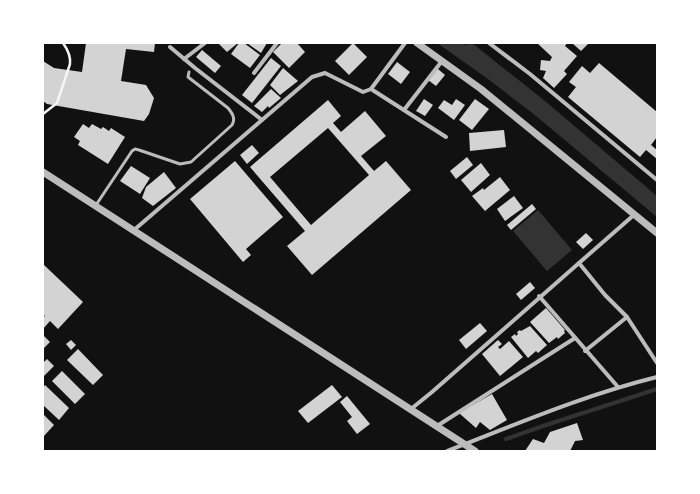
<svg xmlns="http://www.w3.org/2000/svg" width="700" height="494" viewBox="0 0 700 494" font-family="Manrope,sans-serif">
  <rect width="100%" height="100%" fill="#111"/>
  <g fill="#333">
    <path d="M437,43H461L466,45L472,43L545,101L657,196V217L536,116L488,79Z"/>
    <path d="M538,210L572,250L547,271L513,231Z"/>
  </g>
  <g fill="none" stroke-linecap="round" stroke-linejoin="round">
    <path stroke="#333" stroke-width="4" d="M506,439L543,426L657,389"/>
  </g>
  <g fill="#d3d3d3" fill-rule="evenodd">
    <path d="M86,43H155L154,52L126,49L121,81L146,85L154,98L149,114L144,121L47,104L43,101V61L54,68L82,72Z"/>
    <path d="M220,43H238L227,52L219,44Z"/>
    <path d="M239,43H244L260,55L250,68L231,54Z"/>
    <path d="M247,43H267L261,53Z"/>
    <path d="M282,43H297L305,52L289,68L273,52Z"/>
    <path d="M353,43L367,57L349,75L335,61Z"/>
    <path d="M537,43H567L565,46L577,56L564,71L567,74L554,88L543,78L546,71L540,70L541,60L550,61L552,57Z"/>
    <path d="M572,43H589L581,51Z"/>
    <path d="M202,50L221,66L215,73L196,57Z"/>
    <path d="M271,58L281,66L252,103L242,95Z"/>
    <path d="M397,62L410,72L401,84L388,74Z"/>
    <path d="M599,63L657,112V137L651,145L657,150V159L646,150L640,157L568,97L576,87L569,82L582,66L590,73Z"/>
    <path d="M283,68L298,81L280,95L270,85Z"/>
    <path d="M438,69L445,75L436,86L428,80Z"/>
    <path d="M271,89L281,98L269,108L268,106L262,112L254,106Z"/>
    <path d="M424,99L433,105L425,116L416,111Z"/>
    <path d="M456,99L465,105L454,120L438,108L444,100L452,105Z"/>
    <path d="M475,99L489,109L472,130L459,120Z"/>
    <path d="M328,100L341,116L333,123L341,132L365,111L386,136L361,156L374,171L386,161L411,190L312,275L287,246L305,231L250,167ZM328,128L369,175L311,225L270,177Z"/>
    <path d="M83,124L89,128L92,124L101,129L103,127L109,131L111,128L125,137L108,164L78,145L80,141L74,137Z"/>
    <path d="M504,130L506,147L470,151L469,133Z"/>
    <path d="M252,145L259,153L247,164L240,155Z"/>
    <path d="M467,157L473,165L456,179L450,171Z"/>
    <path d="M235,161L283,217L246,249L251,255L243,262L190,199Z"/>
    <path d="M481,163L490,175L471,192L461,180Z"/>
    <path d="M131,166L150,178L140,194L120,181Z"/>
    <path d="M164,172L176,188L153,206L142,198L146,187Z"/>
    <path d="M500,177L510,190L485,211L472,196L483,188L484,190Z"/>
    <path d="M514,196L523,208L505,221L497,209Z"/>
    <path d="M532,204L536,209L511,230L507,225Z"/>
    <path d="M586,233L593,240L583,249L576,242Z"/>
    <path d="M43,264L83,302L58,329L50,321L43,329V318L45,316L43,315Z"/>
    <path d="M530,282L535,288L521,300L516,294Z"/>
    <path d="M546,308L565,330L564,331L565,333L558,339L557,337L549,343L530,322Z"/>
    <path d="M480,323L487,331L466,349L459,340Z"/>
    <path d="M530,326L547,345L538,353L536,351L528,358L511,337L515,334L516,336L518,334L517,332L520,330L521,331Z"/>
    <path d="M43,335L50,342L43,349Z"/>
    <path d="M71,340L76,345L71,350L66,344Z"/>
    <path d="M498,340L502,344L498,347L500,349L509,341L523,357L500,376L482,354Z"/>
    <path d="M78,349L103,375L93,385L67,360Z"/>
    <path d="M47,359L54,366L43,377V363Z"/>
    <path d="M62,371L85,394L75,404L52,381Z"/>
    <path d="M45,385L69,408L59,420L43,405V388Z"/>
    <path d="M332,385L342,397L308,423L298,411Z"/>
    <path d="M492,394L507,420L490,430L480,422L476,428L459,413Z"/>
    <path d="M347,396L370,424L357,434L347,421L352,417L340,402Z"/>
    <path d="M43,414L54,425L44,436L43,435Z"/>
    <path d="M577,423L583,440L575,441L570,451H525L533,439L544,443L550,432Z"/>
  </g>
  <g fill="none" stroke-linecap="round" stroke-linejoin="round">
    <path stroke="#f5f5f5" stroke-width="2.5" d="M43,114L57,103L70,64C71,56 68,50 63,43"/>
    <path stroke="#bcbcbc" stroke-width="3" d="M96,205L132,151L135,149L139,150L180,164L191,162L232,125C236,118 232,113 228,108L188,77L189,72"/>
    <g stroke="#bcbcbc" stroke-width="4">
      <path d="M489,43L530,74L657,180"/>
      <path d="M170,47L195,68L262,120"/>
      <path d="M184,59L205,43"/>
      <path d="M254,73L277,43"/>
      <path d="M371,89L446,137"/>
      <path d="M404,110L442,61"/>
      <path d="M134,230L312,77L325,73L363,92L371,89L405,43"/>
      <path d="M579,263L635,214"/>
      <path d="M539,296L618,387"/>
      <path d="M585,351L627,317"/>
      <path d="M411,409L432,392L579,263L605,295L627,317L657,363"/>
      <path d="M437,426L575,338"/>
      <path d="M447,451C517,424 584,395 657,377"/>
    </g>
    <g stroke="#bcbcbc" stroke-width="7">
      <path d="M417,43L481,89L657,233"/>
      <path d="M43,172L475,451"/>
    </g>
  </g>
  <rect width="700" height="494" fill="none" stroke="#ffffff" stroke-width="88"/>
</svg>
